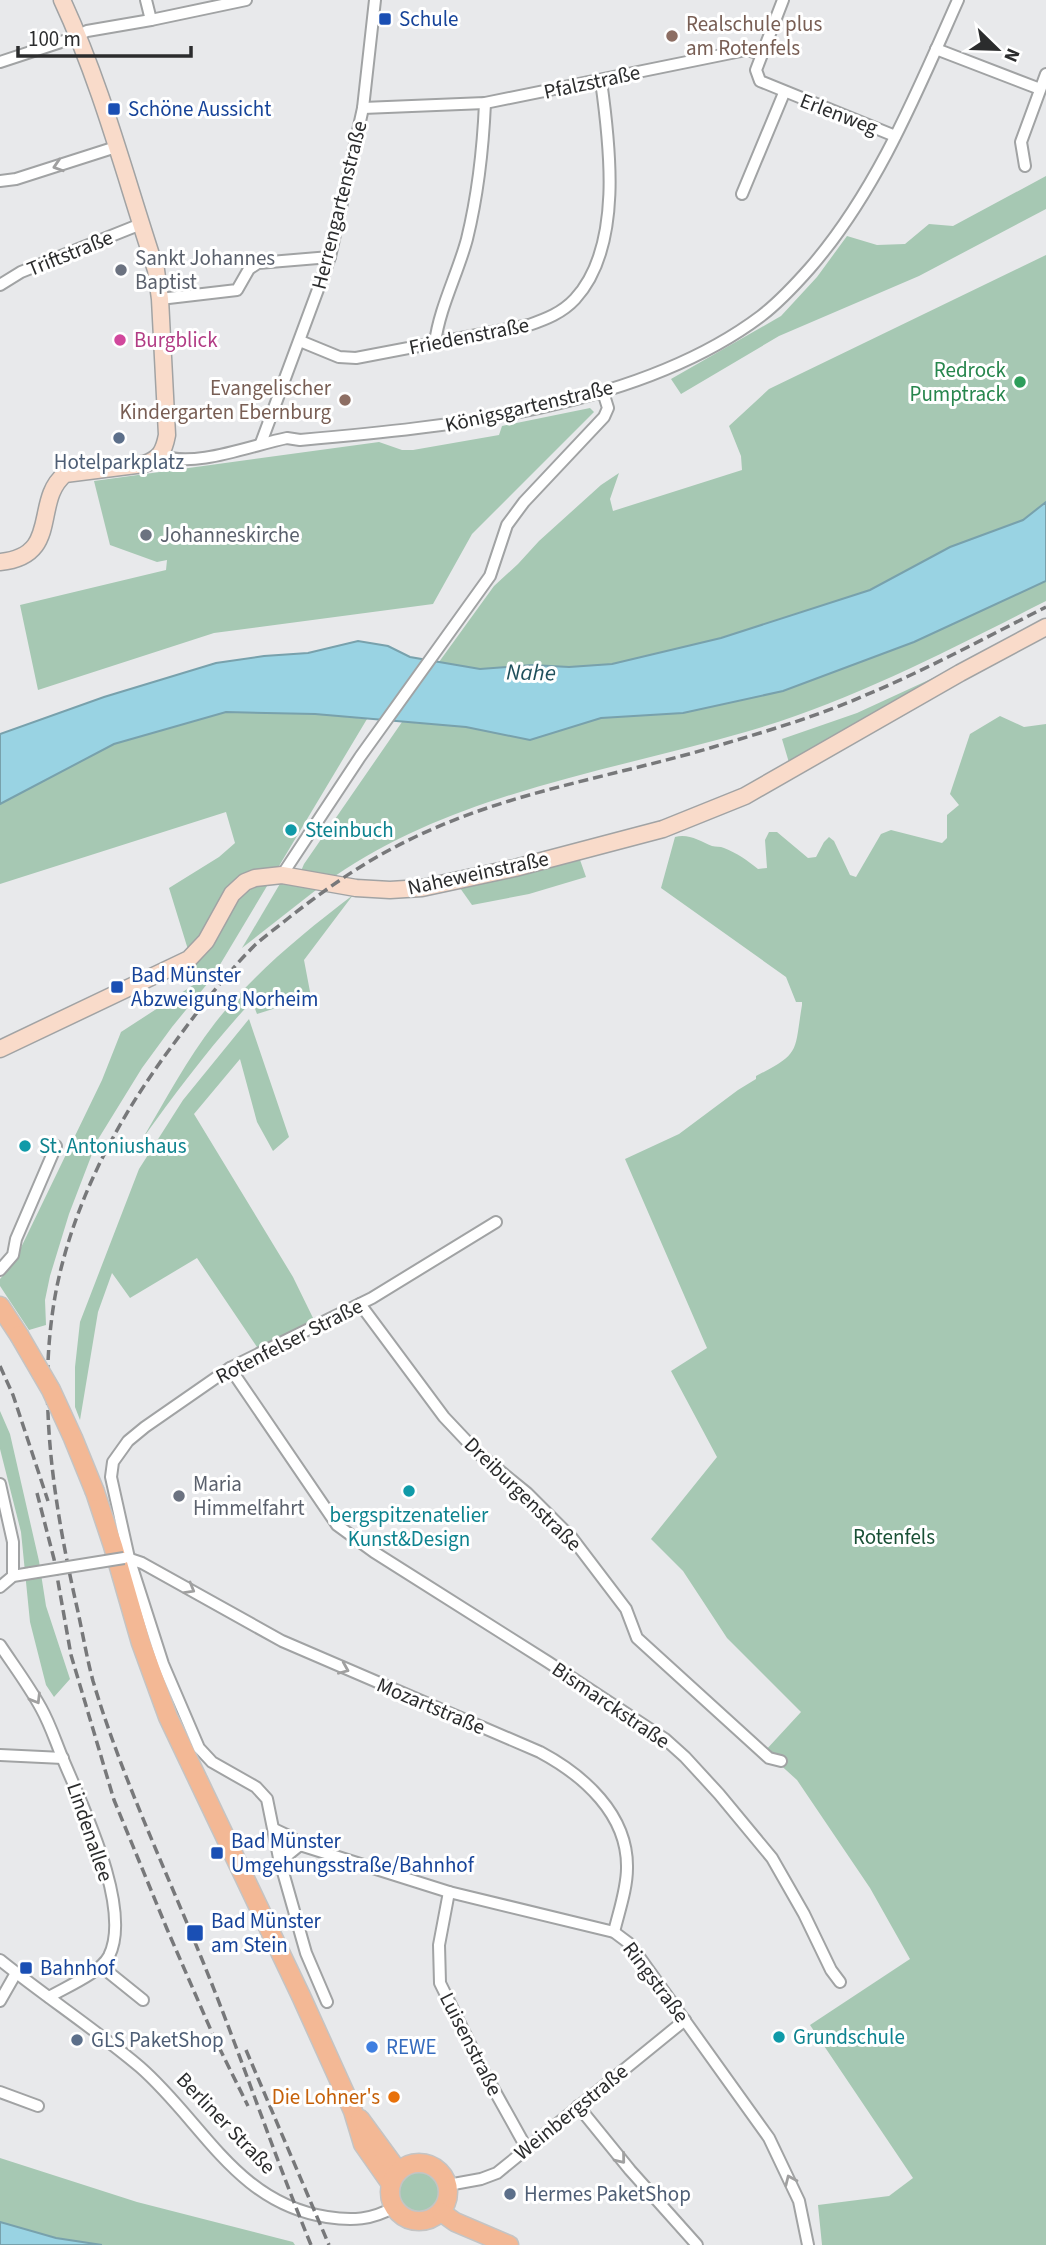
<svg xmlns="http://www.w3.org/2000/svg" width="1046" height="2245" viewBox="0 0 1046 2245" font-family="'Source Sans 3',sans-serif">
  <rect width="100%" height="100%" fill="#e8e9eb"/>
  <g fill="#a6c8b3">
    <path d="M1046,176V209L919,276L779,336L681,394L671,379L781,316L817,277L847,236L877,245L905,244L929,224L953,226Z"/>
    <path d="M1046,255V502L1023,520L950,547L870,590L721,638L612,664L569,667L532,665L480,669L439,662L494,586L518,564L539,541L601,485L619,473L610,499L613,511L742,470L741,456L729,426L769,389Z"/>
    <path d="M590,408L594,412L472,534L433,604L214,633L38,690L20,605L166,570L167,560L157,562L110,545L94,481L379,442L402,450H413L499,435L502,426Z"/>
    <path d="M1046,581V601C949,650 854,700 749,731C608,772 458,792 335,876L301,871L304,864L402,722L466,727L530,740L601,718L683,713L783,691L914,642Z"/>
    <path d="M946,672L790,766L782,739L857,713Z"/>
    <path d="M226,712L315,714L367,719L212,978L172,1027L142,1068L97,1141L69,1214L50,1276L45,1300L46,1325L29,1330L0,1286V1279L14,1262L102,1080L121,1032L198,982L169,888L219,857L235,843L226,812L0,884V804L114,744Z"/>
    <path d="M1000,716L1024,727L1046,724V2245H822L818,2205L889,2196L913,2178L810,2025L910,1959L870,1888L797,1780L765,1751L801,1712L727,1638L683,1571L651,1539L717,1457L671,1371L707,1348L625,1159L679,1134L738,1090L756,1079V1076C801,1053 794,1053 802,1005V1002H796L786,977L661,888L675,837C688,833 700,841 712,846C716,847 720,846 724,848C737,853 747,860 758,869L767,868L765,840L769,832H777L808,858L816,857L824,842L829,837L834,841L850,875L856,877L881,834L891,830L942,843L947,838V815L959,805L950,794L970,734Z"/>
    <path d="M579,857L586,877L529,894L472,905L460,888Z"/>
    <path d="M281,882L316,890L242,948Z"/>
    <path d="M353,895L304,960L311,997L257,1014L252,1001C212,1044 177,1091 143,1138C166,1099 187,1059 215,1023C254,973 302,934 353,895Z"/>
    <path d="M249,1019L289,1137L273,1151L257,1122L240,1059L194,1114L293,1277L314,1320L259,1350L197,1258L130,1298L112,1273L98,1312L80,1420L75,1407V1367L80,1322L139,1169L183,1100Z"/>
    <path d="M0,1411L10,1434L39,1561L46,1606L70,1679L54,1697L46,1685L30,1622L21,1532L0,1449Z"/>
    <path d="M0,2158L137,2202L293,2242L295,2245H103L56,2238L0,2222Z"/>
    <circle cx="418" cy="2192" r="21"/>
  </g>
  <g fill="#99d3e3" stroke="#78a1ac" stroke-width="2">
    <path d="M1046,502V581L914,642L783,691L683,713L601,718L530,740L466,727L315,714L226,712L114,744L0,804V734L104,697L216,663L264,656L308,653L358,641L388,646L410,657L480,669L532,665L569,667L612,664L721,638L870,590L950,547L1023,520Z"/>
    <path d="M0,2222L56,2238L102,2245H0Z"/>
  </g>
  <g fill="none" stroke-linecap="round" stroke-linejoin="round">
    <g stroke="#a1a3a4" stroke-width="14">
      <g id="street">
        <path d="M146,0L151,20"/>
        <path d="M783,0L756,70L760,81L895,136"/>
        <path d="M936,49L1040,89"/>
        <path d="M0,62L70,39L87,31L151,20L246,0"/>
        <path d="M363,108L485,103L746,50L762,54"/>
        <path d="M1025,166L1021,142L1046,74"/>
        <path d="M0,181L16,179L116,147"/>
        <path d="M742,194L784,93"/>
        <path d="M0,285L21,272L141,224"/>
        <path d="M160,299L237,290L249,269L258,263L330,257"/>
        <path d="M300,341L339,357L356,358L529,325C546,319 562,313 575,299C623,247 610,145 601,81"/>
        <path d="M435,343C439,309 458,273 467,239C478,194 483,149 485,103"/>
        <path d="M261,443L330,257L363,108L375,0"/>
        <path d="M161,455C193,469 252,445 287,438L300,440C448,427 639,408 761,316C778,303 795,285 810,268C877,191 917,92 958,0"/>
        <path d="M282,875L360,757L490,576L507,525L524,502L604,417L608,408L603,392"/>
        <path d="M0,1270L13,1255L16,1239L56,1146"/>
        <path d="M360,1304L444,1417L478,1453L527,1493L572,1538L626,1609L637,1638L769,1758L781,1761"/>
        <path d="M230,1368L337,1525L374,1552L548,1662L665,1739L685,1757L719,1794L772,1858L804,1914L831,1970L840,1982"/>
        <path d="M0,1484L13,1542V1576"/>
        <path d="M127,1558L142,1563L282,1641L540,1752C583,1775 628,1814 627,1868C627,1889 619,1911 614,1932"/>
        <path d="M0,1587L13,1576L31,1573"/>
        <path d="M0,1645C14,1666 29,1686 41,1708C50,1724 55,1740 62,1757C81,1803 133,1908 109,1956C100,1973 66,1987 49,1997"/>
        <path d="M0,1755L63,1758"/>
        <path d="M274,1829L291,1837L300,1845L289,1854L279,1858"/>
        <path d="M300,1845L449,1892L614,1932L630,1944L769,2138L799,2201L808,2245"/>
        <path d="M449,1892L439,1945L440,1983L483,2070L527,2149"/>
        <path d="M0,1960C46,1997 95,2029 140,2067C203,2122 236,2203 327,2217C352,2221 372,2220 394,2207"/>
        <path d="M102,1967L143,2000"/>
        <path d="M0,2001L16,1973"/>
        <path d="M327,2002L306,1953L279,1858L267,1799L256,1787L212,1762L199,1748L163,1664L129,1558L111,1477L113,1462L128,1441L145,1427L230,1368L372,1298L496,1222"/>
        <path d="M0,2092L38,2106"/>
        <path d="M578,2106L630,2170L697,2245"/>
        <path d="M448,2185L481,2179L497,2173L685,2020"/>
      </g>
    </g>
    <g stroke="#a1a3a4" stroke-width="19">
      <g id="secondary">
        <path d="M0,562C62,556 32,501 65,474L144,464C160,459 164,451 167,435L160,299L156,270C126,180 102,86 62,0"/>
        <path d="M0,1049L189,959L206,941L232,894L245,882L255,878L282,875L356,888L390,890L422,888L515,868L663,829L745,796L960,673L1046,627"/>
      </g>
    </g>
    <g stroke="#c4c4c4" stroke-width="21">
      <g id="primary">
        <path d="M0,1306L19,1335"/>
        <path d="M95,1492L113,1546L141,1643L168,1717L301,1996L353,2111L363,2144L391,2184"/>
        <path d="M360,2119L398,2171"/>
        <circle cx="419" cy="2192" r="29"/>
        <path d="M441,2212L455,2222L509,2245"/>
      </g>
    </g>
    <use href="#street" stroke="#fff" stroke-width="10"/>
    <use href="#secondary" stroke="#f9dbca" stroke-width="16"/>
    <use href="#primary" stroke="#f3b895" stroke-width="18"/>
    <g stroke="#77787a" stroke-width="3.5" stroke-dasharray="10 5" stroke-linecap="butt">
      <path d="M0,1366L13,1395L48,1501"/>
      <path d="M37,1493L54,1559L71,1655L114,1800L167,1929L213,2035L248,2106"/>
      <path d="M246,2050L329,2245"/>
      <path d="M311,2245C272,2150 240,2052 201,1957C164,1866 121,1775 93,1681C86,1655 82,1629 76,1603C53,1500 36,1391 57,1286C76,1196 120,1115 175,1042C200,1008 225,975 255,945C266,935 279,926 291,916C327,888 364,862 405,842C501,793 608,778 710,748C760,733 813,718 861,697C924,671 985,638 1046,607"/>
    </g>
    <g stroke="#a1a3a4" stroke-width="14" stroke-linecap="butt">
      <path id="street-bridge" d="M31,1573L124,1558"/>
    </g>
    <g stroke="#c4c4c4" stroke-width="21" stroke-linecap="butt">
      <path id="primary-bridge" d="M19,1335L51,1390L73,1438L95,1492"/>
    </g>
    <use href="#street-bridge" stroke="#fff" stroke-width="10"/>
    <use href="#primary-bridge" stroke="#f3b895" stroke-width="18"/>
  </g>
  <defs><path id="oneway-chevron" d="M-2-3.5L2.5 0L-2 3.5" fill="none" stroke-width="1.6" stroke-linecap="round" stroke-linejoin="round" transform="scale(1.75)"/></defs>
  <g stroke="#a0a0a0">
    <use href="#oneway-chevron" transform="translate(58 166) rotate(162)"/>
    <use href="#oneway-chevron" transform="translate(190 1589) rotate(30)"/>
    <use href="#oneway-chevron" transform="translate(344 1669) rotate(23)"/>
    <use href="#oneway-chevron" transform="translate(36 1699) rotate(59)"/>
    <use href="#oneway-chevron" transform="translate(621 2159) rotate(51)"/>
    <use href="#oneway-chevron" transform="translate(790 2180) rotate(-114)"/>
  </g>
  <g fill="#1a4fb4" stroke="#fff" stroke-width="2.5">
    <rect x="378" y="12" width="14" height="14" rx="3.5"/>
    <rect x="107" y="102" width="14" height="14" rx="3.5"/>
    <rect x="110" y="980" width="14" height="14" rx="3.5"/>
    <rect x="210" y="1846" width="14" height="14" rx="3.5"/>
    <rect x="186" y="1924" width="18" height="18" rx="3.5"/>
    <rect x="19" y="1961" width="14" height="14" rx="3.5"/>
  </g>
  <g fill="#8d6e63" stroke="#fff" stroke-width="2.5">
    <circle cx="672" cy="36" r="7"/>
    <circle cx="345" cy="400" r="7"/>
  </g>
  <g fill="#6b7280" stroke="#fff" stroke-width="2.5">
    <circle cx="121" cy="270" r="7"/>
    <circle cx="146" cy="535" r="7"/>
    <circle cx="179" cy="1496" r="7"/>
  </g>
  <circle fill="#d1479c" stroke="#fff" stroke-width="2.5" cx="120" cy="340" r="7"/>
  <circle fill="#2e9e5b" stroke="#fff" stroke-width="2.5" cx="1020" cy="382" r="7"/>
  <g fill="#5c6f8a" stroke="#fff" stroke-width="2.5">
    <circle cx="119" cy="438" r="7"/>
    <circle cx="77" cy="2040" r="7"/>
    <circle cx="510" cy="2194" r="7"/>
  </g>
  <g fill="#0f9aa8" stroke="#fff" stroke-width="2.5">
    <circle cx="291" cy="830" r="7"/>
    <circle cx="25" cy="1146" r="7"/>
    <circle cx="409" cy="1491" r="7"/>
    <circle cx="779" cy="2037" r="7"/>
  </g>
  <circle fill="#3f7fe0" stroke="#fff" stroke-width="2.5" cx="372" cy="2047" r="7"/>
  <circle fill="#e8710a" stroke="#fff" stroke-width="2.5" cx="394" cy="2097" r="7"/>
  <g text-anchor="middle" stroke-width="6" stroke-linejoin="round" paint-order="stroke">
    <g font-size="21" fill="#164399" stroke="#fff" text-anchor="start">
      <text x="399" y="26">Schule</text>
      <text x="128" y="116">Schöne Aussicht</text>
      <text x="131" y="982">Bad Münster<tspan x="131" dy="24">Abzweigung Norheim</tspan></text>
      <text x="231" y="1848">Bad Münster<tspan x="231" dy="24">Umgehungsstraße/Bahnhof</tspan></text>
      <text x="211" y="1928">Bad Münster<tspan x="211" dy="24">am Stein</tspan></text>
      <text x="40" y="1975">Bahnhof</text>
    </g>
    <g font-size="21" fill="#785e54" stroke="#fff" text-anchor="start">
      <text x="686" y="31">Realschule plus<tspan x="686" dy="24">am Rotenfels</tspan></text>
      <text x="331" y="395" text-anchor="end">Evangelischer<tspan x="331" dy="24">Kindergarten Ebernburg</tspan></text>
    </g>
    <g font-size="21" fill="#2b2c2d" stroke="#fff">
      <text transform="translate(592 82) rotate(-12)" y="7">Pfalzstraße</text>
      <text transform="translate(839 114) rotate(21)" y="7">Erlenweg</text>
      <text transform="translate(339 205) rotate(-76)" y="7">Herrengartenstraße</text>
      <text transform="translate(70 253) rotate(-22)" y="7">Triftstraße</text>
      <text transform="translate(469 336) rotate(-11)" y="7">Friedenstraße</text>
      <text transform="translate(529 406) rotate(-13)" y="7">Königsgartenstraße</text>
      <text transform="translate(478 873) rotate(-12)" y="7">Naheweinstraße</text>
      <text transform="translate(289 1341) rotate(-27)" y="7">Rotenfelser Straße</text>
      <text transform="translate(523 1494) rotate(44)" y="7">Dreiburgenstraße</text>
      <text transform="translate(611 1705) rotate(34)" y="7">Bismarckstraße</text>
      <text transform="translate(431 1706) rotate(23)" y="7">Mozartstraße</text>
      <text transform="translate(90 1832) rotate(71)" y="7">Lindenallee</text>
      <text transform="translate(656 1982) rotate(53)" y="7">Ringstraße</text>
      <text transform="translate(471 2044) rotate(63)" y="7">Luisenstraße</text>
      <text transform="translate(571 2112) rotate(-39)" y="7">Weinbergstraße</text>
      <text transform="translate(226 2123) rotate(46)" y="7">Berliner Straße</text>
    </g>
    <g font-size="21" fill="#5b616d" stroke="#fff" text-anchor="start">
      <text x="135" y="265">Sankt Johannes<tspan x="135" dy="24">Baptist</tspan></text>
      <text x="160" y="542">Johanneskirche</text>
      <text x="193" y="1491">Maria<tspan x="193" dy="24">Himmelfahrt</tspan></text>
    </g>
    <g font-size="21" fill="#b23c85" stroke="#fff" text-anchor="start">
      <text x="134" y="347">Burgblick</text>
    </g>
    <g font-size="21" fill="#27864d" stroke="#fff" text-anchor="end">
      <text x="1006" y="377">Redrock<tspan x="1006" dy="24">Pumptrack</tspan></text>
    </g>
    <g font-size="21" fill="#4e5e75" stroke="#fff" text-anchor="start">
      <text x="119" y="469" text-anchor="middle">Hotelparkplatz</text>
      <text x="91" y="2047">GLS PaketShop</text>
      <text x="524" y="2201">Hermes PaketShop</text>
    </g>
    <g font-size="21" fill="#0d838f" stroke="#fff" text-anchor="start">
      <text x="305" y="837">Steinbuch</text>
      <text x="39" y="1153">St. Antoniushaus</text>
      <text x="409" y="1522" text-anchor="middle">bergspitzenatelier<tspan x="409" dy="24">Kunst&amp;Design</tspan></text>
      <text x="793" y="2044">Grundschule</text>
    </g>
    <g font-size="21" fill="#195035" stroke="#fff">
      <text x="894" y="1544">Rotenfels</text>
    </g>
    <g font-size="21" fill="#366cbe" stroke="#fff" text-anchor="start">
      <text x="386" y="2054">REWE</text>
    </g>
    <g font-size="21" fill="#c56008" stroke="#fff" text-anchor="end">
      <text x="380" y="2104">Die Lohner's</text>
    </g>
    <g font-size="23" font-style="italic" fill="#1f505c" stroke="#fff">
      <text transform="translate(531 672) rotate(1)" y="8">Nahe</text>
    </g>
  </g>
  <g transform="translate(997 49) rotate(113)" stroke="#ffffff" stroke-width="5" paint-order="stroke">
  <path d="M0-5L12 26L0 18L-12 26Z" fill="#2b2c2d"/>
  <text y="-10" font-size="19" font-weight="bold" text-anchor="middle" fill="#2b2c2d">N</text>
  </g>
  <path d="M18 46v10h173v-10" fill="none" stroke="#2b2c2d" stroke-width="3.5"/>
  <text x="28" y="46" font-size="21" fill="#2b2c2d" stroke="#ffffff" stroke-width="5" paint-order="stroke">100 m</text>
</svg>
